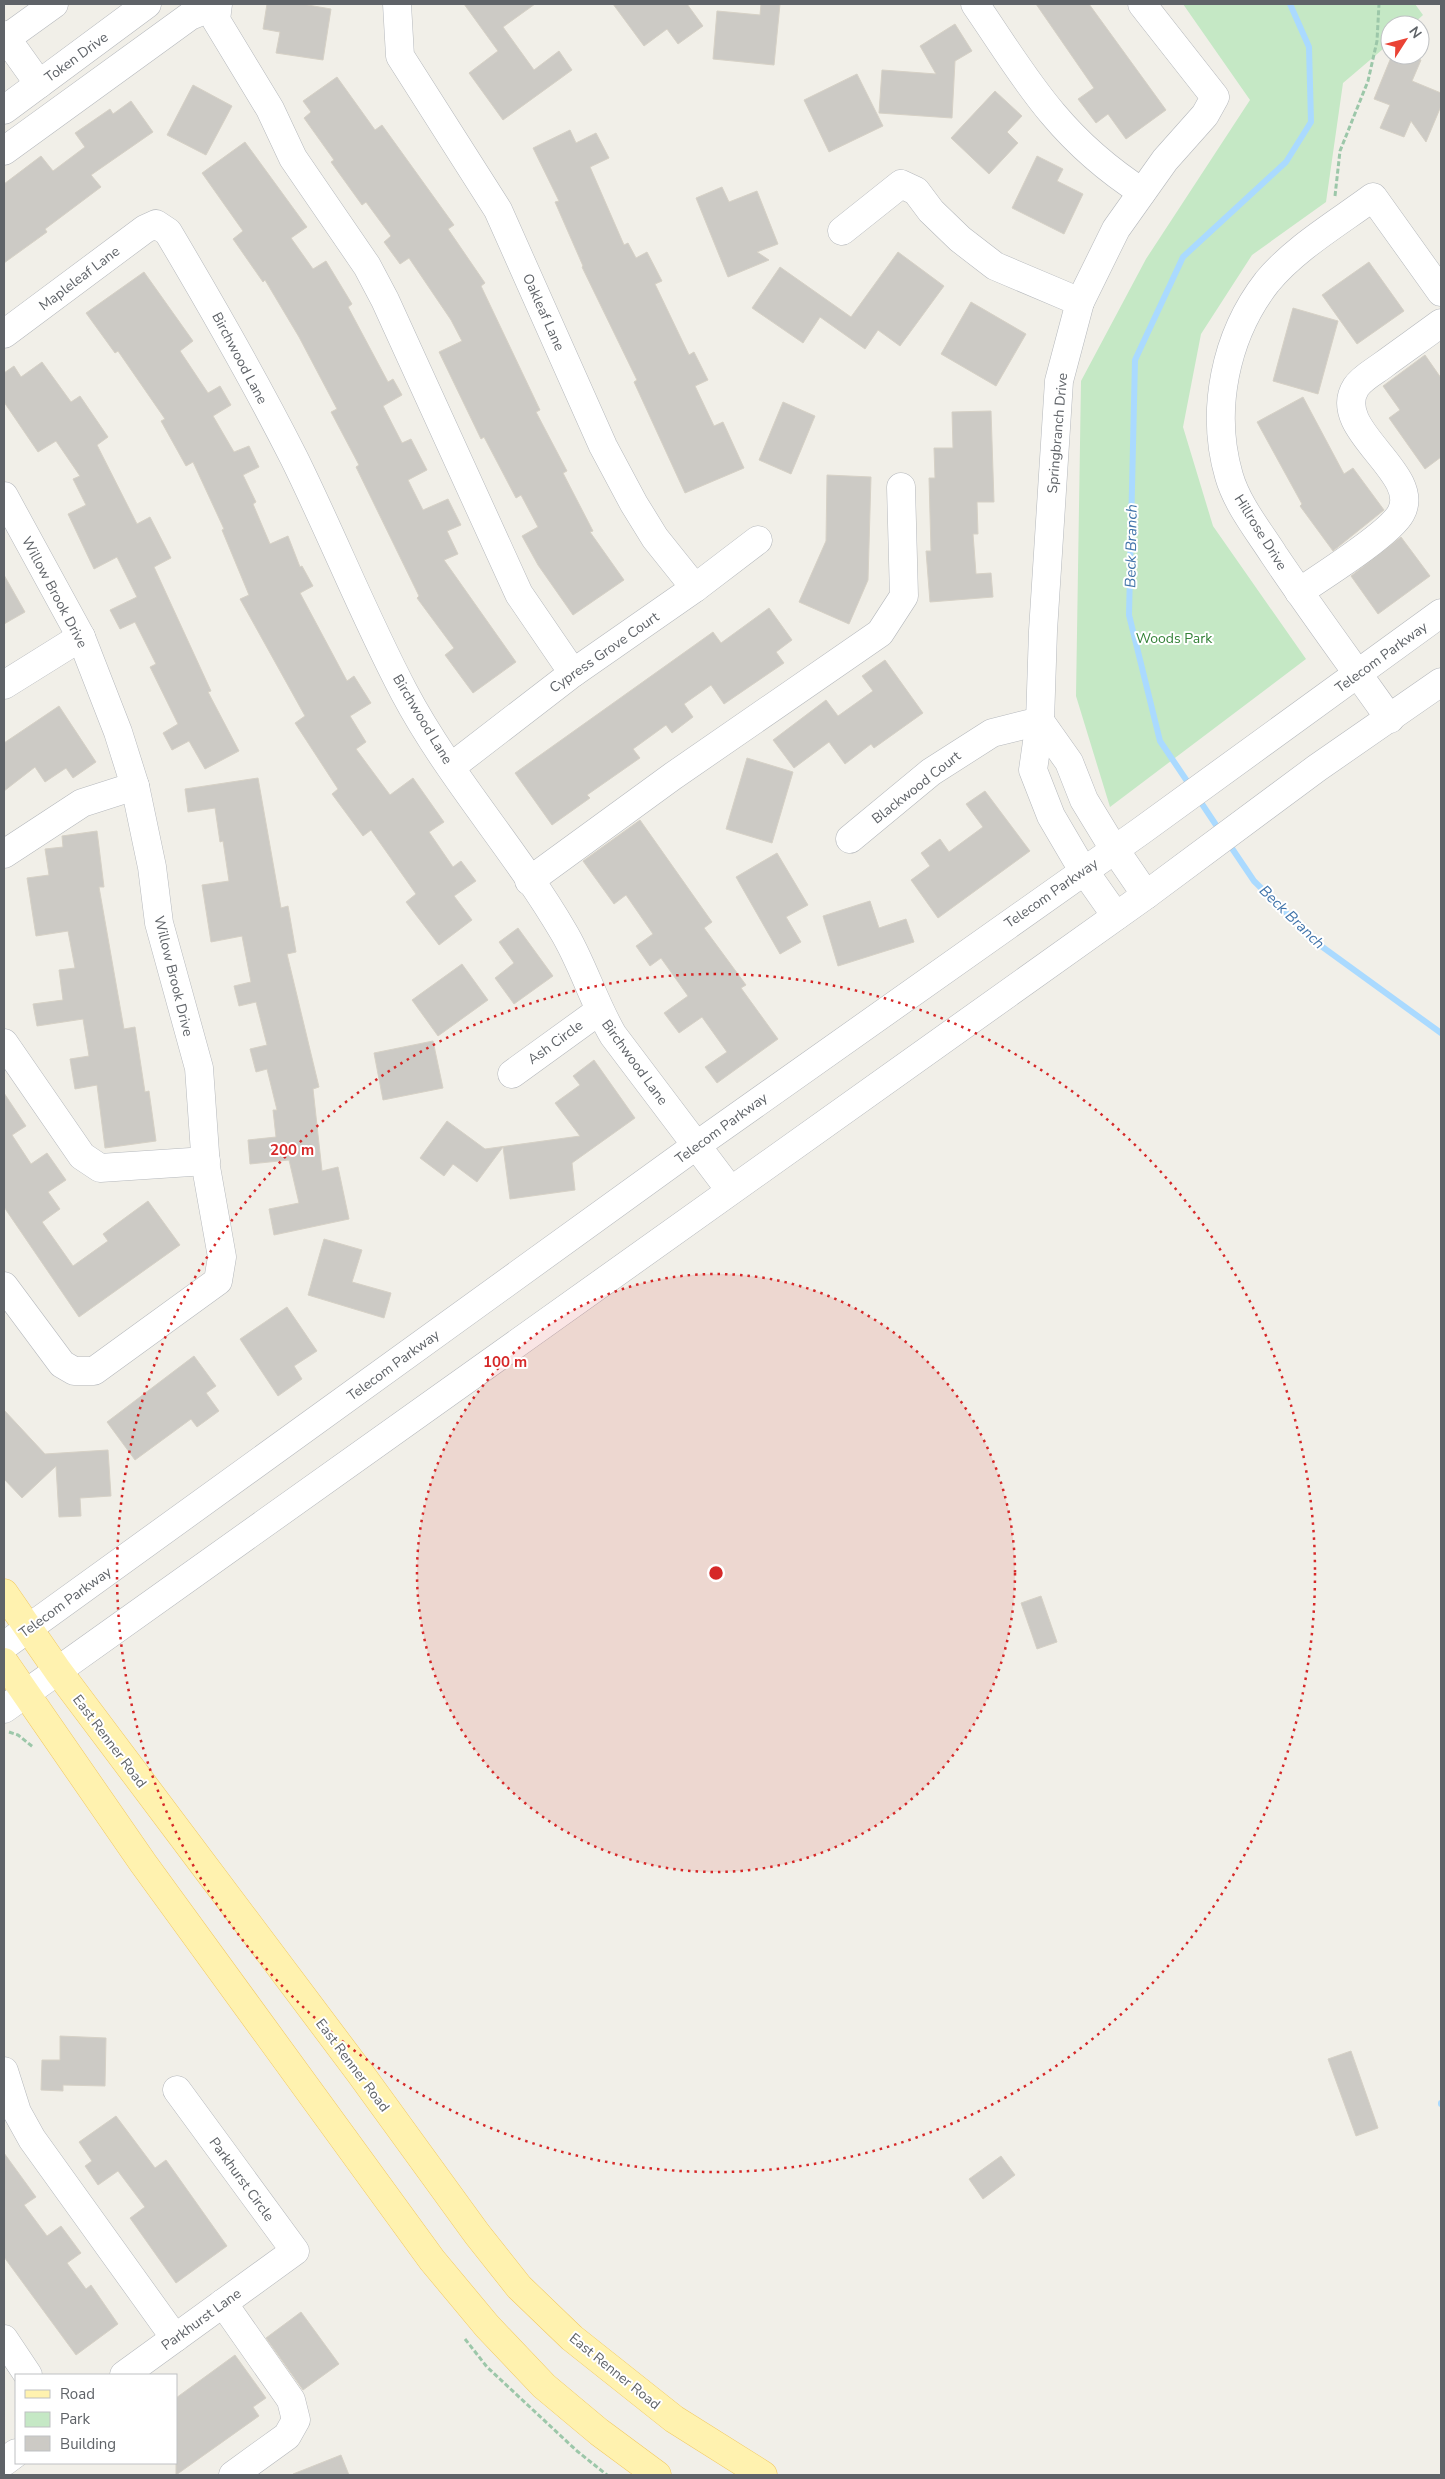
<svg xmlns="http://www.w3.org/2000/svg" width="1445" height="2479" viewBox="0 0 1445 2479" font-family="'Nunito Sans',sans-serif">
  <rect width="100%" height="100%" fill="#f1efe8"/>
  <path fill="#c5e8c5" d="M1183,4H1415L1423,15L1412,25H1390V43L1343,83L1326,202L1252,255L1201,334L1183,427L1213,526L1306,659L1110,807L1076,696L1081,381L1146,259L1250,100Z"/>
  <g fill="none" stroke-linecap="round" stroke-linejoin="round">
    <g stroke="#aadaff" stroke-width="6">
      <path d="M1191,787L1160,741L1129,615L1135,360L1183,257L1286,162L1311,122L1309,47L1290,4"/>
      <path d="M1198,798L1220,831"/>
      <path d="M1227,841L1254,881L1317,943L1441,1033"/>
      <path d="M1441,2103V2104"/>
    </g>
  </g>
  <g fill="#cccac5" stroke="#d6d1c6">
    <path d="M267,4H302L331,9L323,60L276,53L280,32L263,29Z"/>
    <path d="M464,4H535L503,27L534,70L559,51L572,70L503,120L469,73L498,51Z"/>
    <path d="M613,4H687L703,26L678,44L667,29L644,46Z"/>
    <path d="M761,4H780L774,65L713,59L717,11L760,15Z"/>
    <path d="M1036,4H1089L1166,110L1126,139L1108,114L1096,123L1078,99L1094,88Z"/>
    <path d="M955,24L972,51L955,61L952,118L879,113L882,70L936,74L920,46Z"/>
    <path d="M1392,55H1409L1421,60L1412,81L1441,93V106L1426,142L1411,121L1404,137L1380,128L1390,105L1374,99Z"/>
    <path d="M857,74L883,126L829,152L804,100Z"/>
    <path d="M337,77L375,130L382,125L454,225L448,229L485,283L481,286L540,410L536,412L567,471L563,473L593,531L590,532L624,580L573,615L538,565L522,536L538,527L521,495L516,498L484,437L481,439L439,352L462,341L451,320L409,258L400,264L384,242L391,236L366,202L362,205L331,162L334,160L304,118L311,112L303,101Z"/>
    <path d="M193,85L232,106L206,155L167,135Z"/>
    <path d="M995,91L1022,116L1007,132L1018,143L989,174L951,138Z"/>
    <path d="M131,101L153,132L91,175L101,187L45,229L47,232L4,263V184L41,156L53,171L85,147L75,133L110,109L113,114Z"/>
    <path d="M570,130L576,143L596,133L609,158L590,167L624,245L628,243L636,258L647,252L662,281L655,284L689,355L694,352L708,380L695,386L714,426L723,422L744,468L685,493L634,382L637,380L582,267L583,266L555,202L559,201L533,148Z"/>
    <path d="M245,142L307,227L291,238L313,269L326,261L352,304L348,307L388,382L393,379L402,395L383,406L402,443L411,439L427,470L408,480L423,510L448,499L461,525L447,531L458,554L444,560L516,662L473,693L445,655L454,648L417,598L419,596L356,467L359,465L331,412L337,409L299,337L265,280L263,282L233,239L243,231L202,173Z"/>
    <path d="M1037,156L1063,169L1057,181L1083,194L1064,234L1012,208Z"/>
    <path d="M722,187L729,202L757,191L778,244L757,252L769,260L728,277L696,198Z"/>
    <path d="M898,252L944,286L900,346L878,330L865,349L820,317L803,343L752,308L780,267L851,317Z"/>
    <path d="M1369,262L1404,311L1357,344L1322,295Z"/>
    <path d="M144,272L193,341L180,351L208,393L220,386L231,405L213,416L234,452L249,446L259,467L243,475L256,502L253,504L270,544L288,536L300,567L302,566L313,586L300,593L347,681L354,676L371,703L350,716L366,742L356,749L390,795L413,778L444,822L429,832L453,867L461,861L476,881L454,896L472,920L439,945L406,902L416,894L371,830L363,836L332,794L338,789L295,723L305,716L240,599L249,595L222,530L224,529L193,462L186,466L161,421L165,419L118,351L115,353L86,313Z"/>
    <path d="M971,302L1026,334L996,386L941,354Z"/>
    <path d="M1293,308L1338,321L1318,394L1273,381Z"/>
    <path d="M1425,355L1441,378V457L1425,469L1389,418L1400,410L1383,386Z"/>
    <path d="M42,362L71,402L80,396L108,437L97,445L137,524L150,517L171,558L154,567L211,691L208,692L239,751L205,769L189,741L172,750L163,733L178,724L150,667L156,664L135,622L120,629L110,610L137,597L117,557L94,569L68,514L86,505L73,479L80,476L56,441L38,452L4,402V373L14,366L21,377Z"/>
    <path d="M1303,397L1344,474L1353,468L1384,510L1333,551L1300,506L1302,504L1257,422Z"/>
    <path d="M783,402L815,416L791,474L759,460Z"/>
    <path d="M991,411L994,502H977L978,534H973L976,574L991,573L993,597L930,602L926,551H931L929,478H935L934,448H953L952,412Z"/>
    <path d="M827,475L871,477L868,580L849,624L799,602L826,541Z"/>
    <path d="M1401,537L1430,576L1378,614L1351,576Z"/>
    <path d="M4,575L25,612L4,624Z"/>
    <path d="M769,608L792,640L776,652L784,663L724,704L711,685L684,704L693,717L672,733L666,725L633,749L640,758L587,795L590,798L552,825L515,773L713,632L721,643Z"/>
    <path d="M885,660L923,713L874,748L871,744L845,764L829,742L794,768L773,740L826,700L838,716L873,691L862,676Z"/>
    <path d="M59,706L96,762L73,778L66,768L45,782L35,767L4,791V743Z"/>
    <path d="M747,758L793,772L772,843L726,829Z"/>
    <path d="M258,778L281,908L288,906L296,952L287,954L319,1087L313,1089L322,1171L338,1167L349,1219L274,1235L269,1209L299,1203L289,1160L250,1164L248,1140L276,1137L273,1110H277L267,1069L256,1072L250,1049L267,1045L256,1002L239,1006L234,986L251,982L242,936L211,942L202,885L229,881L223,841L220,842L215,808L188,812L185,789Z"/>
    <path d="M985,791L1030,851L938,918L911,880L930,866L921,853L940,839L949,852L983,827L966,804Z"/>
    <path d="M640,820L712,922L704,928L746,985L741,988L778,1039L717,1083L705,1067L727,1052L702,1017L679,1033L664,1013L688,996L661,958L650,966L636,946L653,934L626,895L614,904L583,861Z"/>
    <path d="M97,831L104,887H99L124,1029L135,1027L145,1092L149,1091L156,1141L105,1148L97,1085L75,1089L70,1059L89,1056L83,1019L37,1026L33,1004L63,1000L59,970L75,968L68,931L36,936L27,878L49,875L45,849L63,847L62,836Z"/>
    <path d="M777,853L808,905L786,917L801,942L780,954L736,877Z"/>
    <path d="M870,901L879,928L906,919L914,942L838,966L823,916Z"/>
    <path d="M518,928L553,976L514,1004L495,978L514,963L499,942Z"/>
    <path d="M462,964L488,1000L438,1036L412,1000Z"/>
    <path d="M433,1041L443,1088L383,1100L374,1053Z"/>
    <path d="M594,1060L635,1118L572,1163L575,1190L510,1199L503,1147L477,1182L453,1164L444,1176L420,1158L447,1121L485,1149L580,1136L555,1103L580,1085L573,1076Z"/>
    <path d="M4,1093L26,1126L12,1135L31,1164L47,1153L66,1180L48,1192L60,1209L42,1222L73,1266L108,1241L103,1234L148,1201L180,1245L79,1317L4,1207Z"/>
    <path d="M324,1239L362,1250L352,1282L391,1293L384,1318L308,1295Z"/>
    <path d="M287,1307L317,1351L294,1366L302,1379L278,1396L240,1339Z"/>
    <path d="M194,1356L216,1386L206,1393L219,1411L197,1427L191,1419L135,1460L107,1422Z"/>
    <path d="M4,1410L45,1454L108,1450L111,1496L80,1498L81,1516L59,1517L56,1466L22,1498L4,1479Z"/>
    <path d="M1041,1596L1057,1642L1037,1649L1021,1603Z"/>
    <path d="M60,2036L106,2038L105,2086L63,2085V2091L41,2090L42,2060H60Z"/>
    <path d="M1351,2051L1378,2128L1356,2136L1328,2059Z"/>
    <path d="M116,2116L155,2168L166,2160L227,2246L176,2283L130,2218L145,2207L118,2171L98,2185L85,2166L92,2161L79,2142Z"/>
    <path d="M4,2153L36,2197L24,2205L47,2236L61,2226L81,2253L67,2263L86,2289L91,2285L118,2324L76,2355L4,2257Z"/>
    <path d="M1001,2156L1015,2175L983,2199L969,2179Z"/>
    <path d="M301,2312L339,2364L303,2390L266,2338Z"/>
    <path d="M235,2355L266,2398L253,2407L259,2416L176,2475V2398Z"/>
    <path d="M341,2455L349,2475H293V2474Z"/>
  </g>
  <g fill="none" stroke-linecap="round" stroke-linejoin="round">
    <g stroke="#b5b8bc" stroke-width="29">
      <g id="minor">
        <path d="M218,4L216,20L270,109L293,158L367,266L385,300L519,594L573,673"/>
        <path d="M397,4L400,56L498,210L603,446L634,504L655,538L695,588"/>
        <path d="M975,4C1000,40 1024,80 1053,114C1079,145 1108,170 1142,192"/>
        <path d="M4,35L39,84"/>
        <path d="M4,40L54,4"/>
        <path d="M4,110L147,4"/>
        <path d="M4,151L190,16L217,5"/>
        <path d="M842,231L901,184L916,191L931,211L960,239L995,266L1080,302"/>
        <path d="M4,334L145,229L156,224L168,232C212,306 255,381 294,458C332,535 364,616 404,692C449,777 515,849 563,931C583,964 593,1001 613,1035L730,1190"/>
        <path d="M4,496L81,637L118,732L135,786L152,867L159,923L199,1068L206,1167L222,1257L218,1281L94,1371H74L62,1364L4,1286"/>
        <path d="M1299,592C1321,577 1390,534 1401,513C1423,473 1329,429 1356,387C1362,378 1375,371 1383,365C1402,351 1422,337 1441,323"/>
        <path d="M4,685L81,637"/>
        <path d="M1390,719C1351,664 1311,610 1274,555C1258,530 1237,504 1229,476C1210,411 1225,336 1267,282C1295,248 1338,223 1373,197L1441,292"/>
        <path d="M1040,721L1069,762L1084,800L1109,841L1146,895"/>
        <path d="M451,767L573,673L695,588L758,540"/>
        <path d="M850,839L931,772L992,733L1040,721"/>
        <path d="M4,854L82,803L135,786"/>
        <path d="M529,881L673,776L880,633L904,596L901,487"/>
        <path d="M1116,916L1078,862L1051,816L1033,770L1040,721L1043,631L1059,381L1080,302L1116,229L1165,160L1205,115L1215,97L1142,4"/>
        <path d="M4,1043L82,1156L100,1168L206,1161"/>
        <path d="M512,1074L599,1011"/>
        <path d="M4,1646L697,1145L1141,831L1441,613"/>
        <path d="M4,1709L1146,895L1317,768L1441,682"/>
        <path d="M4,2071L17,2112L32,2139L175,2338"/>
        <path d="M223,2303L291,2400L296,2420L287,2436L233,2475"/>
        <path d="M4,2339L28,2375"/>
        <path d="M124,2375L295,2251L177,2090"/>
        <path d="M4,2462L16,2453"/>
      </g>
    </g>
    <g stroke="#f2c960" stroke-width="29">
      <g id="major">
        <path d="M4,1593L58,1671L360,2073L477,2234L519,2287L572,2338L674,2419L763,2475"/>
        <path d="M4,1662L143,1863L432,2260L487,2326L544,2386L599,2432L657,2475"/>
      </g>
    </g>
    <g stroke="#9cc7a9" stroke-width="3" stroke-dasharray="5 2.5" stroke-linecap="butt">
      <path d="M1335,196L1340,151L1368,81L1377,41L1379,4"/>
      <path d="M9,1732L18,1735L33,1747"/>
      <path d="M465,2339L487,2367L577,2451L607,2475"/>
    </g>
    <use href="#minor" stroke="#fff" stroke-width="28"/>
    <use href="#major" stroke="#fff2af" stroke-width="28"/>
  </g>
  <circle cx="716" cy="1573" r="299" fill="#d62828" fill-opacity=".12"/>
  <g fill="none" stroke="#d62828" stroke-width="2.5" stroke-dasharray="2.5 5">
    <circle cx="716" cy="1573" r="299"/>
    <circle cx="716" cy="1573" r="599"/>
  </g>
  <g text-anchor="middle" stroke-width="4" stroke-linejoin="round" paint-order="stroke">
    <g font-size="14" fill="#5f6368" stroke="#fff">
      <text transform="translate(76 57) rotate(-36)" y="5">Token Drive</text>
      <text transform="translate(79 278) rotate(-37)" y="5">Mapleleaf Lane</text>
      <text transform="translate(544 312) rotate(66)" y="5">Oakleaf Lane</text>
      <text transform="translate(240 358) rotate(62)" y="5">Birchwood Lane</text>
      <text transform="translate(1057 433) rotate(-85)" y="5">Springbranch Drive</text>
      <text transform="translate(1261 532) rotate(58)" y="5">Hillrose Drive</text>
      <text transform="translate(55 592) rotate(62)" y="5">Willow Brook Drive</text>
      <text transform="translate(604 652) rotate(-35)" y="5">Cypress Grove Court</text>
      <text transform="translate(1381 657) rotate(-36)" y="5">Telecom Parkway</text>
      <text transform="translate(423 719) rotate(59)" y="5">Birchwood Lane</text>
      <text transform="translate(916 787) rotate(-38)" y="5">Blackwood Court</text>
      <text transform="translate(1051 893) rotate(-35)" y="5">Telecom Parkway</text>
      <text transform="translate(174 976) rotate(76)" y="5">Willow Brook Drive</text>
      <text transform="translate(555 1042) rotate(-36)" y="5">Ash Circle</text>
      <text transform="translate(635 1062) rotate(54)" y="5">Birchwood Lane</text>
      <text transform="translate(721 1128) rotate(-36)" y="5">Telecom Parkway</text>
      <text transform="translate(393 1365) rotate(-36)" y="5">Telecom Parkway</text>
      <text transform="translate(65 1602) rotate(-36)" y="5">Telecom Parkway</text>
      <text transform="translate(110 1741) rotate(53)" y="5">East Renner Road</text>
      <text transform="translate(353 2065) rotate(53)" y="5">East Renner Road</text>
      <text transform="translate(242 2179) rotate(54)" y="5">Parkhurst Circle</text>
      <text transform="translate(201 2319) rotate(-36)" y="5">Parkhurst Lane</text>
      <text transform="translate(615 2371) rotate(39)" y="5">East Renner Road</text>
    </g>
    <g font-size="14" fill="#348238" stroke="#fff">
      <text x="1174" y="643">Woods Park</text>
    </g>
    <g font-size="15" font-style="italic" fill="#4174aa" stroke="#fff">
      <text transform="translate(1131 546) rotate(-89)" y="5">Beck Branch</text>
      <text transform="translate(1292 917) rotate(44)" y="5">Beck Branch</text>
    </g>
  </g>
  <circle cx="716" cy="1573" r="8" fill="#d62828" stroke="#fff" stroke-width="2.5"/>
  <g font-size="15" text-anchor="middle" font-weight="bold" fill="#d62828" stroke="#fff" stroke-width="4" stroke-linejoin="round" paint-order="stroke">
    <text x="292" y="1155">200 m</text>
    <text x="505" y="1367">100 m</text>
  </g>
  <rect width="1445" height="2479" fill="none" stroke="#5f6368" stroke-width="10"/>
  <rect x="15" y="2374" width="162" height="90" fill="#ffffff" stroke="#bfc1c3"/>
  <rect x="25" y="2390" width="25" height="8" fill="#fff2af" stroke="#bfc1c3"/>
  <text x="60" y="2399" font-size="15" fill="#5f6368">Road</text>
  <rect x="25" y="2412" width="25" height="15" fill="#c5e8c5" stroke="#bfc1c3"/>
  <text x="60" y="2424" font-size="15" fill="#5f6368">Park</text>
  <rect x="25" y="2436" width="25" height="15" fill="#cccac5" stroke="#bfc1c3"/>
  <text x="60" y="2449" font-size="15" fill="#5f6368">Building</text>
  <g transform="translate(1405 40) rotate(54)"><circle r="24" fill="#ffffff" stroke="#bfc1c3"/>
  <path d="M0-4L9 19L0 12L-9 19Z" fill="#ea4335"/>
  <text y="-8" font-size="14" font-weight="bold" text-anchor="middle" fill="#5f6368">N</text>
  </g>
</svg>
